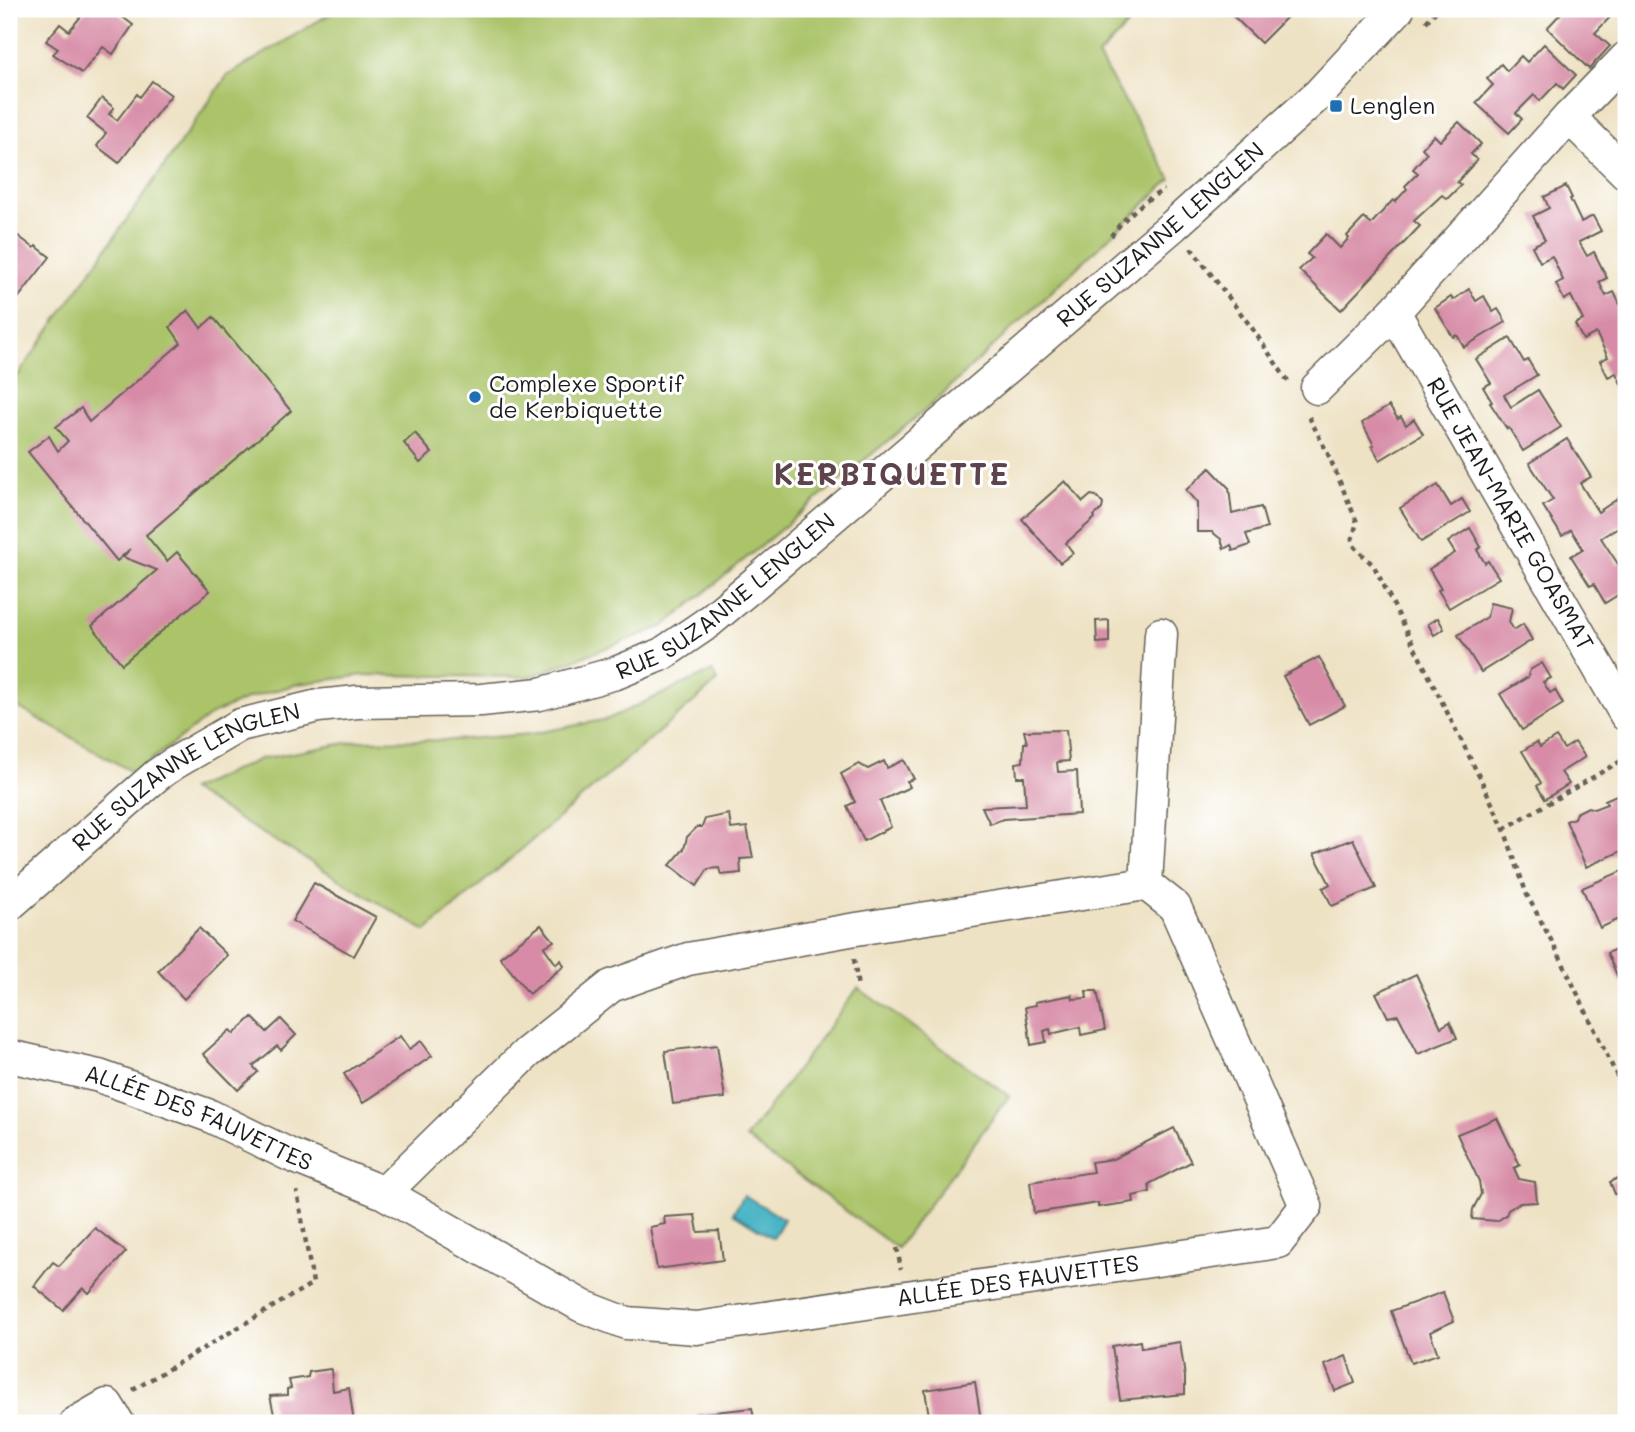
<svg xmlns="http://www.w3.org/2000/svg" width="1635" height="1432" viewBox="0 0 1635 1432" font-family="Mali,sans-serif">
  <rect width="100%" height="100%" fill="#fff"/>
  <filter id="ink" filterUnits="userSpaceOnUse"><feTurbulence type="fractalNoise" baseFrequency=".0143" numOctaves="2"/><feDisplacementMap in="SourceGraphic" scale="14" xChannelSelector="R" yChannelSelector="G"/><feConvolveMatrix kernelMatrix="1 2 1 2 8 2 1 2 1" color-interpolation-filters="sRGB"/></filter>
  <filter id="wash" filterUnits="userSpaceOnUse"><feTurbulence type="fractalNoise" baseFrequency=".00686" numOctaves="4" result="noise"/><feDisplacementMap in="SourceGraphic" scale="28" xChannelSelector="R" yChannelSelector="G"/><feGaussianBlur stdDeviation="1.57" result="paint"/><feColorMatrix in="noise" values="0 0 0 0 0 0 0 0 0 0 0 0 0 0 0 0 0 1.4 0 .05"/><feComposite in="paint" operator="in"/></filter>
  <g filter="url(#wash)">
    <rect width="100%" height="100%" fill="#eee2c4"/>
    <g fill="#abc46a" stroke="#647043" stroke-width="2">
      <path d="M338,9H1143L1098,56L1171,179L931,405L664,626L529,677L364,675L298,684L249,698L212,714L134,773L9,702V388L227,76Z"/>
      <path d="M712,671L718,681L426,931L190,790L260,759L357,741L451,740L531,734L608,719Z"/>
      <path d="M858,988L1009,1096L897,1248L746,1138Z"/>
    </g>
    <path fill="#47b4c4" stroke="#326870" stroke-width="2" d="M744,1195L784,1219L773,1238L733,1213Z"/>
    <g id="blocks">
      <g fill="#d78ba6">
        <path d="M87,9H112L133,25L113,54L103,47L82,73L53,54L58,49L46,41L60,24L69,31Z"/>
        <path d="M1226,9H1295L1261,43Z"/>
        <path d="M1565,9H1626L1619,17L1614,13L1595,33L1610,46L1589,69L1547,28Z"/>
        <path d="M1544,44L1576,75L1563,89L1557,83L1540,101L1534,95L1516,113L1522,119L1509,133L1476,103L1493,85L1487,79L1501,64L1507,71L1521,56L1527,62Z"/>
        <path d="M152,81L171,95L119,163L97,146L106,133L87,118L102,98L114,108L109,114L117,120L137,94L140,97Z"/>
        <path d="M1459,122L1481,144L1471,154L1477,160L1457,182L1461,185L1447,199L1442,195L1414,221L1420,226L1341,310L1299,270L1312,258L1307,254L1326,234L1340,248L1349,238L1347,236L1364,218L1371,224L1393,200L1395,202L1407,189L1405,186L1418,173L1413,169L1427,153L1422,148L1434,135L1440,141Z"/>
        <path d="M1566,186L1572,198L1570,199L1581,222L1593,216L1601,231L1579,242L1587,256L1594,252L1607,278L1599,282L1606,296L1614,292L1626,317L1624,319L1626,324V394L1616,373L1608,377L1600,361L1608,357L1596,333L1583,340L1575,324L1583,320L1571,296L1564,300L1556,284L1563,280L1552,256L1540,262L1532,246L1545,240L1533,216L1549,208L1544,197Z"/>
        <path d="M9,229L34,248L36,246L50,257L12,306L9,304Z"/>
        <path d="M1469,289L1476,301L1484,296L1493,312L1498,309L1506,322L1464,347L1457,335L1453,337L1435,308L1451,297L1453,300Z"/>
        <path d="M188,310L201,328L213,317L291,411L146,535L167,561L177,552L210,591L122,664L92,626L157,570L123,557L130,549L117,561L28,452L49,436L58,451L68,441L56,427L81,408L89,422L181,343L170,327Z"/>
        <path d="M1510,338L1524,362L1528,360L1537,375L1504,395L1511,407L1538,390L1561,427L1523,451L1509,428L1507,429L1490,403L1492,402L1483,387L1491,383L1476,359Z"/>
        <path d="M1389,406L1398,419L1401,417L1406,425L1414,419L1423,434L1380,460L1372,446L1374,445L1362,423Z"/>
        <path d="M415,433L432,453L420,463L404,443Z"/>
        <path d="M1567,439L1591,477L1580,483L1598,512L1622,496L1626,502V522L1601,538L1618,564L1626,559V590L1605,603L1594,584L1590,586L1571,556L1583,549L1575,536L1571,530L1562,536L1543,506L1553,500L1529,463Z"/>
        <path d="M1210,468L1229,488L1232,514L1261,507L1267,528L1246,534L1250,545L1233,551L1231,545L1224,549L1221,539L1212,532H1197V503L1186,490Z"/>
        <path d="M1065,481L1083,502L1091,495L1096,496L1103,504L1102,509L1094,516L1095,518L1066,543L1073,553L1060,563L1022,519Z"/>
        <path d="M1438,485L1451,506L1462,499L1470,512L1421,542L1400,508Z"/>
        <path d="M1470,528L1481,547L1477,550L1485,563L1488,561L1499,578L1449,608L1438,590L1441,589L1429,569L1455,553L1448,542Z"/>
        <path d="M1490,603L1512,608L1509,622L1514,630L1523,624L1532,640L1481,672L1458,635L1487,617Z"/>
        <path d="M1438,618L1444,629L1434,635L1428,624Z"/>
        <path d="M1109,620V642L1097,643L1096,621Z"/>
        <path d="M1319,657L1345,706L1309,725L1283,676Z"/>
        <path d="M1542,663L1551,678L1543,682L1550,693L1555,690L1563,704L1522,730L1500,694L1528,677L1530,670Z"/>
        <path d="M1066,730L1069,761L1057,762L1058,772L1077,771L1079,814L1003,819L990,824L982,807L1026,805L1024,777H1017L1016,763L1023,762L1024,743H1027L1024,731Z"/>
        <path d="M1556,737L1564,749L1575,742L1585,757L1561,772L1569,784L1545,799L1537,786L1541,783L1522,751L1537,742L1540,747Z"/>
        <path d="M904,760L914,779L907,781L910,787L880,801L891,827L864,841L847,806L855,802L841,774L859,764L868,769L884,761L887,768Z"/>
        <path d="M1623,792L1626,799V849L1586,867L1566,821L1574,818L1576,813L1588,807L1594,809L1607,804L1605,800Z"/>
        <path d="M729,814L731,829L747,827L753,858L740,859L741,873L721,875L719,868L708,869L697,886L670,865L684,849L687,837L697,827H702L705,819Z"/>
        <path d="M1353,839L1376,888L1332,906L1323,888L1330,884L1314,854Z"/>
        <path d="M1622,871L1626,881V916L1600,928L1582,888Z"/>
        <path d="M314,883L376,917L354,956L292,921Z"/>
        <path d="M541,925L554,941L544,947L556,964L561,960L564,966L529,994L500,957Z"/>
        <path d="M199,928L227,955L184,999L158,971Z"/>
        <path d="M1626,944V979L1620,982L1607,953Z"/>
        <path d="M1416,974L1441,1027L1450,1022L1457,1038L1418,1054L1398,1015L1388,1017L1376,993Z"/>
        <path d="M1086,991H1097L1105,1030L1081,1035L1080,1027L1051,1034L1050,1029L1044,1031L1046,1042L1031,1045L1025,1007L1036,1005L1035,1002L1072,995L1073,999L1087,998Z"/>
        <path d="M252,1017L267,1032L281,1019L296,1035L281,1050L277,1046L253,1066L258,1072L238,1090L203,1054L230,1030L234,1034Z"/>
        <path d="M400,1036L409,1049L421,1041L432,1056L363,1103L344,1074Z"/>
        <path d="M717,1045L725,1098L673,1104L665,1051Z"/>
        <path d="M1497,1118L1520,1165L1514,1168L1519,1179L1535,1182L1537,1202L1520,1203L1508,1210L1506,1215L1497,1221L1472,1219L1473,1209L1481,1194L1479,1181L1457,1134Z"/>
        <path d="M1174,1128L1191,1162L1149,1184L1150,1192L1133,1196L1134,1202L1098,1207V1203L1034,1213L1030,1182L1093,1172L1091,1162L1113,1159Z"/>
        <path d="M1626,1174V1206L1621,1194H1615L1610,1182Z"/>
        <path d="M695,1215L698,1232L719,1231L723,1260L657,1269L650,1227L665,1224L664,1217Z"/>
        <path d="M95,1228L126,1252L89,1293L83,1288L63,1310L34,1286L53,1262L59,1266Z"/>
        <path d="M1443,1292L1454,1321L1430,1332L1438,1354L1411,1363L1391,1311Z"/>
        <path d="M1140,1341L1141,1348L1180,1342L1185,1377V1394L1120,1400L1112,1346Z"/>
        <path d="M1346,1356L1355,1383L1335,1391L1325,1365Z"/>
        <path d="M331,1369L333,1391L349,1388L354,1423H328L327,1420H315V1416L275,1419L270,1396L287,1395V1389L291,1388L289,1380L308,1377L309,1372Z"/>
        <path d="M975,1382L981,1420L952,1423H930L925,1390Z"/>
        <path d="M752,1408L755,1423H698L696,1414Z"/>
      </g>
    </g>
  </g>
  <g filter="url(#ink)">
    <use href="#blocks" fill-opacity="0" stroke="#666157" stroke-width="2"/>
    <g fill="none" stroke-linecap="round" stroke-linejoin="round">
      <g stroke="#666157" stroke-width="35">
        <g id="street">
          <path d="M1569,117L1626,173"/>
          <path id="s1" d="M1394,312L1626,715"/>
          <path d="M1317,388L1394,312L1569,117L1626,58"/>
          <path d="M1146,884L1161,634"/>
          <path id="s2" d="M9,905L157,775L173,764L240,725L318,706L357,702L481,700L540,694L616,673L662,654L706,624L754,584L1174,225L1320,93L1398,9"/>
          <path id="s3" d="M9,1056L99,1076L210,1116L290,1155L384,1193L582,1306L626,1323L697,1328L1278,1242L1306,1206L1175,907L1146,884L850,930L688,959L611,986L527,1053L384,1193"/>
          <path d="M76,1423L107,1405L118,1423"/>
        </g>
      </g>
      <g stroke="#666157" stroke-width="4.5" stroke-dasharray="5 5" stroke-linecap="butt">
        <path d="M1426,22L1438,9"/>
        <path d="M1111,236C1124,218 1144,200 1164,190"/>
        <path d="M1191,248L1252,328L1289,383"/>
        <path d="M1309,417L1328,454L1357,522L1352,540L1355,547L1374,566L1483,784L1504,829L1527,895L1558,953L1626,1095"/>
        <path d="M1504,829L1626,758"/>
        <path d="M854,959L858,988"/>
        <path d="M897,1248L901,1269"/>
        <path d="M133,1390L313,1283L297,1191"/>
      </g>
      <use href="#street" stroke="#fff" stroke-width="32"/>
    </g>
  </g>
  <g fill="#1f6fb2" stroke="#fff" stroke-width="2.5">
    <rect x="1329" y="99" width="14" height="14" rx="3.5"/>
    <circle cx="475" cy="397" r="7"/>
  </g>
  <g text-anchor="middle" stroke-width="6" stroke-linejoin="round" paint-order="stroke">
    <g font-size="23" fill="#1c1c1c" stroke="#fff" text-anchor="start">
      <text x="1350" y="114">Lenglen</text>
      <text x="489" y="392">Complexe Sportif<tspan x="489" dy="26">de Kerbiquette</tspan></text>
    </g>
    <g font-size="23" fill="#1c1c1c" stroke="#fff">
      <text dy="8" stroke="none"><textPath href="#s2" startOffset="1377">RUE SUZANNE LENGLEN</textPath></text>
      <text dy="8" stroke="none"><textPath href="#s1" startOffset="233">RUE JEAN-MARIE GOASMAT</textPath></text>
      <text dy="8" stroke="none"><textPath href="#s2" startOffset="810">RUE SUZANNE LENGLEN</textPath></text>
      <text dy="8" stroke="none"><textPath href="#s2" startOffset="222">RUE SUZANNE LENGLEN</textPath></text>
      <text dy="8" stroke="none"><textPath href="#s3" startOffset="200">ALLÉE DES FAUVETTES</textPath></text>
      <text dy="8" stroke="none"><textPath href="#s3" startOffset="1071">ALLÉE DES FAUVETTES</textPath></text>
    </g>
    <g font-size="30" font-weight="bold" letter-spacing="2" fill="#5d434c" stroke="#fff">
      <text x="892" y="485">KERBIQUETTE</text>
    </g>
  </g>
  <rect width="1635" height="1432" fill="none" stroke="#fff" stroke-width="35"/>
</svg>
